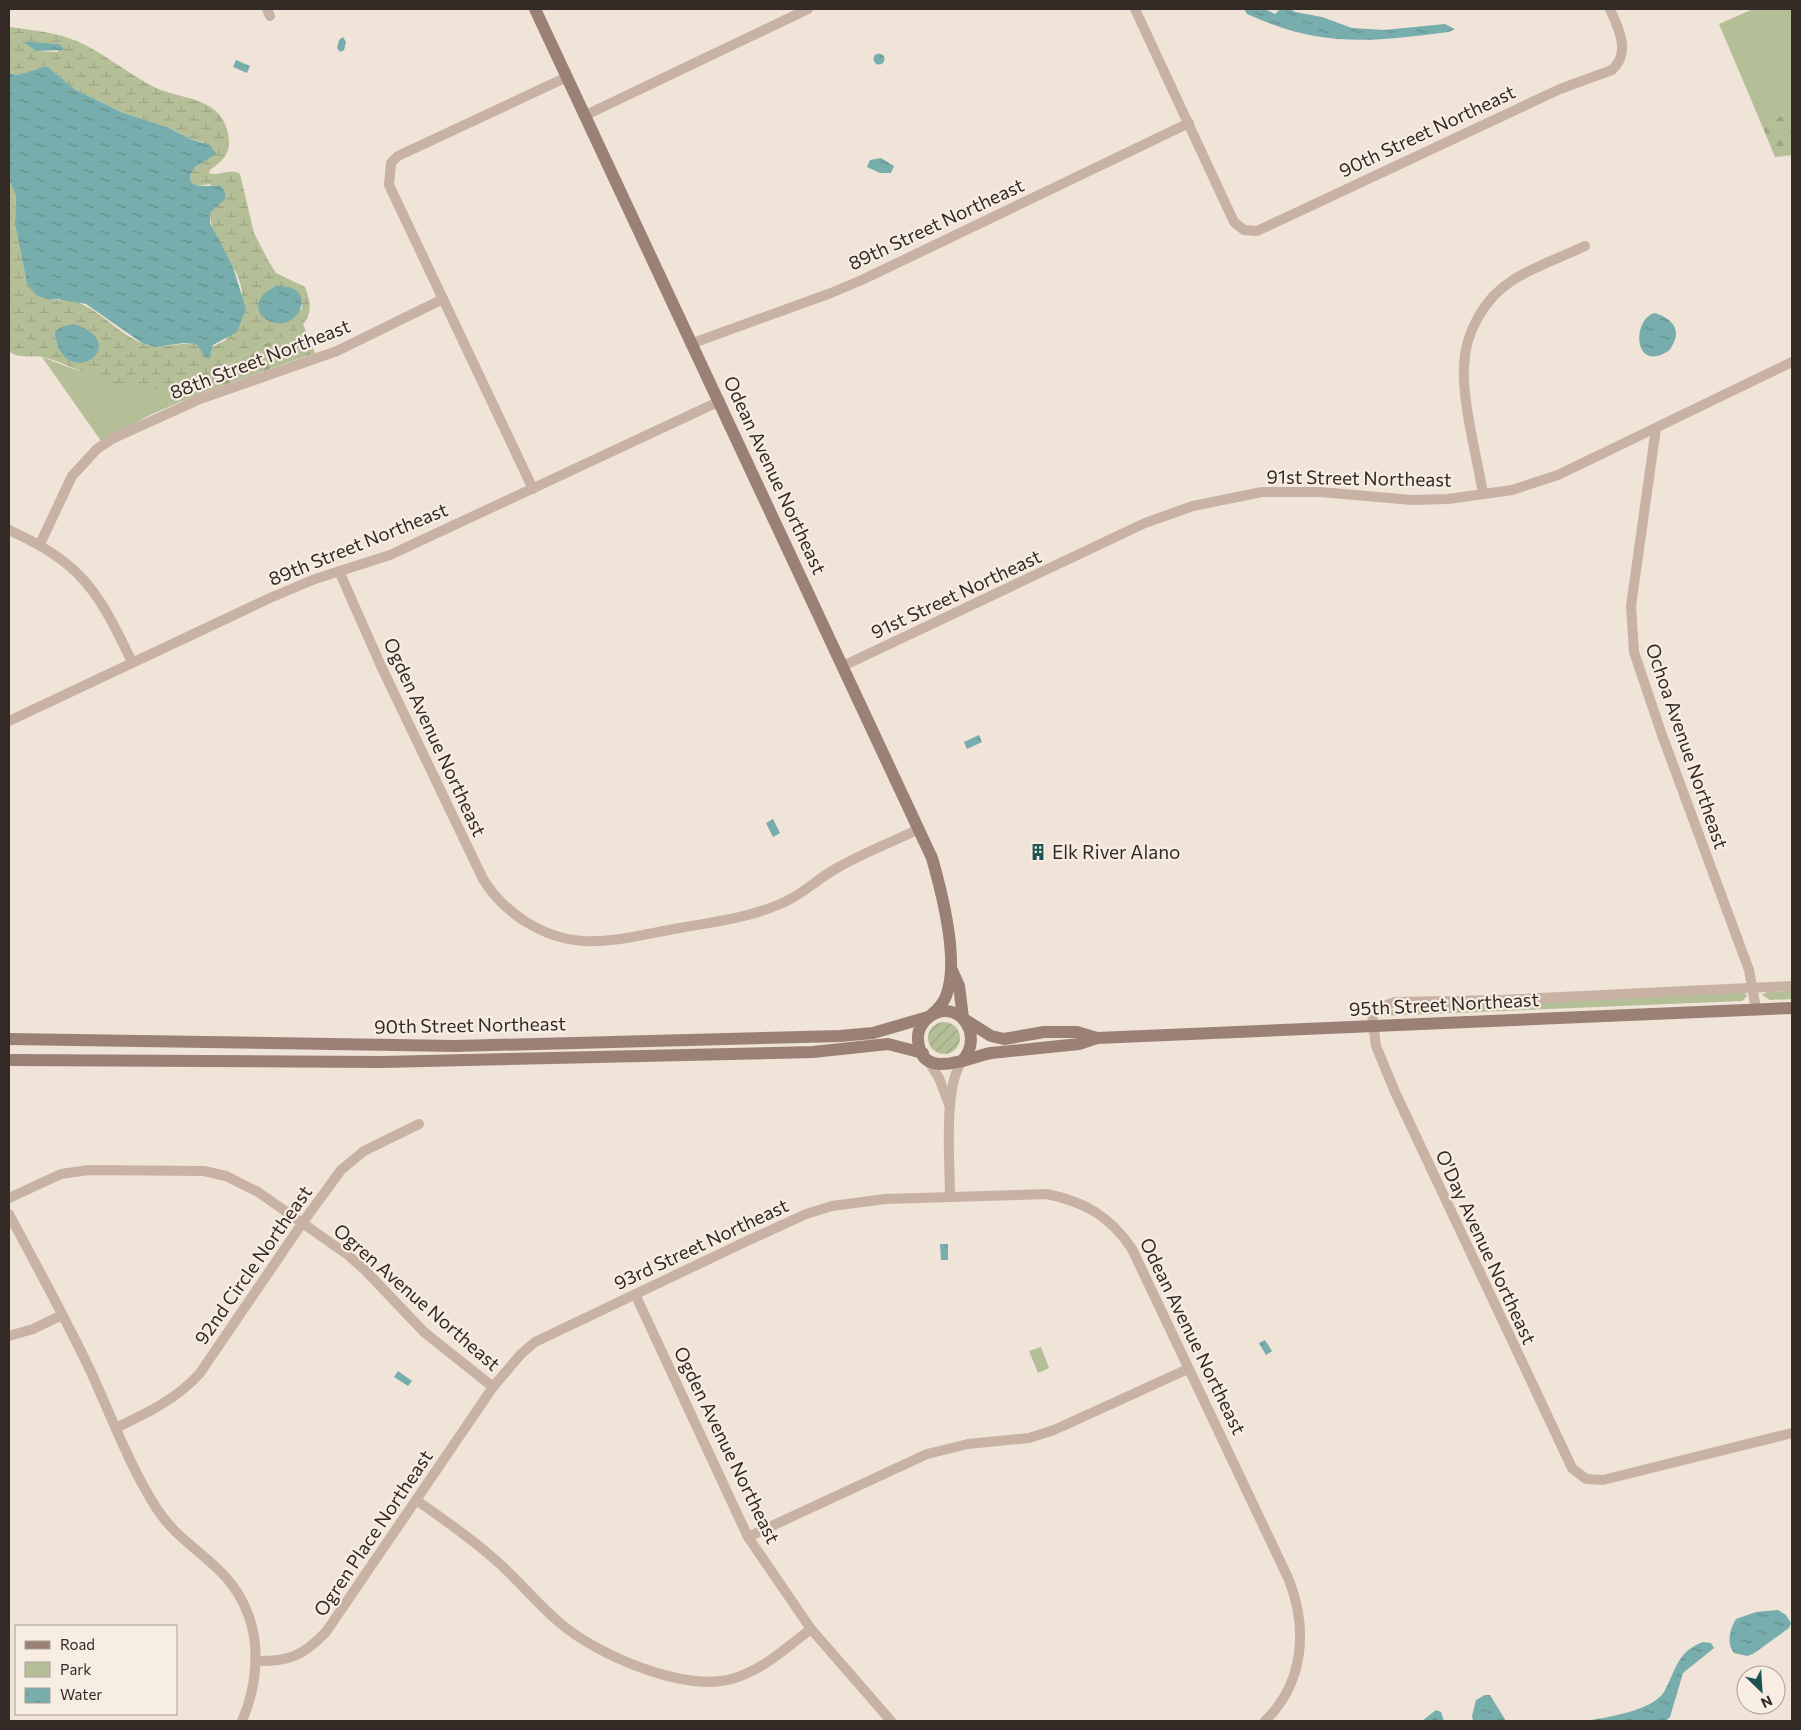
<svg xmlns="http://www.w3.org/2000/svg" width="1801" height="1730" viewBox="0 0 1801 1730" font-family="Commissioner,sans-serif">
  <defs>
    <pattern id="forest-firs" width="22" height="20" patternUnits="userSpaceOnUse" patternTransform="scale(1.25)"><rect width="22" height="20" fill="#b4bf98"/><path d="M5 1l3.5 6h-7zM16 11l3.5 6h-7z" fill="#9ba483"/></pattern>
    <pattern id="wetland-marsh" width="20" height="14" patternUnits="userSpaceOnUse" patternTransform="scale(1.25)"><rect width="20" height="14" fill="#b4bf98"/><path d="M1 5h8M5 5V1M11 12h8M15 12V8" fill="none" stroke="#9ba483"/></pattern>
    <pattern id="garden-furrows" width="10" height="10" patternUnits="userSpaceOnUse" patternTransform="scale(1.25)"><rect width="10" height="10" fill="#b4bf98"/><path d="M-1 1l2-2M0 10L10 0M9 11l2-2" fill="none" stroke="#9ba483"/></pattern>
    <pattern id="water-ripples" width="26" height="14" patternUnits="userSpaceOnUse" patternTransform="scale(1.25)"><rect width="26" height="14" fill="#77adac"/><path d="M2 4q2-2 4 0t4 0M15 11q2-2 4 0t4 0" fill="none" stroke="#628d8c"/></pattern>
  </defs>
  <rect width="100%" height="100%" fill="#f0e3d7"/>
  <g fill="#b4bf98">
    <path d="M1753,9H1792V108L1763,128L1719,24Z"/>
    <path d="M42,357C90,375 142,399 194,381L196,391L199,394L152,414L101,441Z"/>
    <path d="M1792,991V999L1770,1000L1762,995L1767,992Z"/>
    <path d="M1744,992L1747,996L1742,1001L1382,1016L1386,1012L1399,1008Z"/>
    <path d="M1041,1347L1049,1368L1038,1373L1029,1351Z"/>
  </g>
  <g fill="url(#forest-firs)">
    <path d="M1792,108V155L1775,157L1763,128Z"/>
    <path d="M303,324L315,353L199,394L196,391L194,381C214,374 233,361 252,350C269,341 287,336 303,324Z"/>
  </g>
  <path fill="url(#wetland-marsh)" fill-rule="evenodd" d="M11,27C36,31 63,33 85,45C109,57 130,75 154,87C184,101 225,96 229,140C230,155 221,162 210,170L209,173C220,177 229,167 240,174L254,233L268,260L276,273L305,287C310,300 313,312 304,323C293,336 274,339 260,346C232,360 206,381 174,388C156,391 117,385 99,379C80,372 61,361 42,357C31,355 17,359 9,351V179L16,195L15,224L27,284L49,300C93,295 106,328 142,343C160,350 177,342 196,344L202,352L226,340C230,328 241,307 242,295C243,270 209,239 210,213L221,203L210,184L198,186L191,182L190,175L195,167L203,162V142L190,139L167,127L121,112L74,89L47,66L17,75L9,73V28ZM23,41L59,44L58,52L36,51ZM277,286C294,285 302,292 302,310L269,289Z"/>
  <circle fill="url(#garden-furrows)" cx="944" cy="1038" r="16"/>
  <g fill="url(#water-ripples)">
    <path d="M1244,9H1265L1275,14L1280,9H1291L1295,12L1322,17L1352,28L1384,30L1445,24L1455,29L1449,32C1369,42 1322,48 1247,14Z"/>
    <path d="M343,37L346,42L344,50L340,52L337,48L339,40Z"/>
    <path d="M22,41L59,44L65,50L36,51Z"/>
    <circle cx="879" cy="59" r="5.5"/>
    <path d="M236,60L250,66L247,73L233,67Z"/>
    <path d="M47,66L74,89L121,112L167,127L190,139L210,145L216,154L195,167L190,175L191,182L198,186H221L225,193V199L210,213V223L233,267L246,309L237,332L213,345L209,359L206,358L196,344L184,343L155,347L142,343L86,304L57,299L49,300L36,295L27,284L15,224L16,196L9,179V73L17,75Z"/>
    <path d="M881,158L894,166L891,173H880L867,167L870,160Z"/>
    <path d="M276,286C322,283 298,337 267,320C249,309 262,291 276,286Z"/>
    <path d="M1654,313C1670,317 1683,329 1672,346C1669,352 1665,353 1660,355C1634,365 1633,320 1654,313Z"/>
    <path d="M74,324C137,345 61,395 55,332L61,327Z"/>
    <path d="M979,735L982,742L967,749L964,742Z"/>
    <path d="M773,819L780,833L773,837L766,823Z"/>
    <path d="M940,1244H948V1260H941Z"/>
    <path d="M1265,1340L1272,1351L1266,1355L1259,1343Z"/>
    <path d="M398,1371L412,1381L408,1386L394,1377Z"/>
    <path d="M1778,1610L1786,1615L1791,1623L1789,1628L1753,1654L1747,1656L1734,1653C1726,1643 1730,1629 1736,1619L1756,1612Z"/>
    <path d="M1703,1642L1711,1643L1714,1648L1683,1673L1670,1717L1666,1721H1584C1605,1718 1652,1711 1664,1692C1676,1671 1676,1652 1703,1642Z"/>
    <path d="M1485,1695H1490L1506,1721H1473L1472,1716L1476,1700Z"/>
    <path d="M1436,1710L1441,1712L1444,1721H1422Z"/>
  </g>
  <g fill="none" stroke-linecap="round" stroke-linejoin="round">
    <g stroke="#c8b2a4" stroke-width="10">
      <path d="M267,9L270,16"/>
      <path d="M1135,9L1234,222L1244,230L1257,231L1560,89L1612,70C1631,53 1619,29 1610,9"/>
      <path d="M586,115L808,9"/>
      <path d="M443,299L533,489"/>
      <path d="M693,343L831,293L864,279L1189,123"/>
      <path d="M1656,428L1631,606L1634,652L1662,735L1749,970L1756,1009"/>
      <path d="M1483,494C1477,457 1462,402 1464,366C1465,333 1484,298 1513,280C1535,266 1562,257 1585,246"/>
      <path d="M9,530C83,564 98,591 132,662"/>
      <path d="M40,544L72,476L97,449L112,439L200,399L337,351L443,299L389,185L391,163L398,156L567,77"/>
      <path d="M339,571L381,666L483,879C504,913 542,938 583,941C614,943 649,933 680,928C714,922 748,918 780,904C801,896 817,879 837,868C863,853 892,842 919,829"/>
      <path d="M843,666L1145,523L1193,506L1262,492H1320L1412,500L1448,499L1512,490L1558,475L1792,362"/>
      <path d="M9,721L270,598L315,579L390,555L720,401"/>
      <path d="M1792,986L1499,1000L1395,1002L1384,1006L1372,1014L1376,1046L1395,1092L1572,1468L1586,1479L1603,1480L1792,1433"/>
      <path d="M927,1059L939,1078L950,1107"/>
      <path d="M950,1196C950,1162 943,1088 962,1061"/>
      <path d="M9,1198L61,1174L89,1170L204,1171L226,1176L258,1192L348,1255L365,1270L424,1332L493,1387"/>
      <path d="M9,1214C37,1267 66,1319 91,1372C112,1418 130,1467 157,1509C185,1552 228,1561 248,1614C261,1648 256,1689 242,1721"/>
      <path d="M635,1294L748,1537L811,1629L891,1721"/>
      <path d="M9,1336L33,1329L62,1315"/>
      <path d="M116,1428C147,1413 177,1399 200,1373L303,1222L341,1170L364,1151L419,1124"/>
      <path d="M416,1500C442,1518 468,1536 492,1557C516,1577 536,1603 560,1623C597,1655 687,1694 735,1678C764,1669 787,1647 811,1629"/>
      <path d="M748,1537L927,1454L968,1444L1029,1438L1054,1430L1188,1369"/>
      <path d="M255,1661C288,1662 303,1656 326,1632L493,1387L521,1354L535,1342L747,1241L806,1214L832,1206L885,1199L1047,1194C1085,1202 1110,1216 1132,1249L1289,1580C1308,1629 1304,1683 1265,1721"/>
    </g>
    <g stroke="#9b8175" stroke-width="12">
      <path d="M535,9L932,858C942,893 960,962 946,996C943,1004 938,1009 932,1014"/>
      <path d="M951,968L959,986L963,1018"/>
      <path d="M964,1019L991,1036L1004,1039L1044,1032H1077L1097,1038"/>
      <path d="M9,1039L456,1046L840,1036L873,1033L928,1017"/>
      <path d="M9,1060L382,1062L813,1052L888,1044L923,1053"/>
      <path d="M962,1061C986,1035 957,996 929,1017C922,1022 917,1031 918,1040C921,1082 969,1057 991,1053L1079,1044L1097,1038L1792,1008"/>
    </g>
  </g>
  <defs>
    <g id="building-bare" transform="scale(1.35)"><path d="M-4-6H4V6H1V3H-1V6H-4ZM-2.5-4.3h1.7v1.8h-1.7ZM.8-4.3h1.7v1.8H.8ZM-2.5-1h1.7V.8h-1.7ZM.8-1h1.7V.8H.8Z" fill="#1c5454" stroke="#f8ede3" stroke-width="2.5" paint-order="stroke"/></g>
  </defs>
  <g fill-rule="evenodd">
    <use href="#building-bare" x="1038" y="852"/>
  </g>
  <g text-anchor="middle" stroke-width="4.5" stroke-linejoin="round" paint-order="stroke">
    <g font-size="19" fill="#332925" stroke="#f8ede3">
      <text transform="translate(1427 131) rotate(-25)" y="7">90th Street Northeast</text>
      <text transform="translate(936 224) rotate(-25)" y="7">89th Street Northeast</text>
      <text transform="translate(260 359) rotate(-21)" y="7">88th Street Northeast</text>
      <text transform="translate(775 475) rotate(65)" y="7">Odean Avenue Northeast</text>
      <text transform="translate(1359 478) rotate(1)" y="7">91st Street Northeast</text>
      <text transform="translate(358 544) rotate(-22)" y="7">89th Street Northeast</text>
      <text transform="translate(956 594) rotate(-25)" y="7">91st Street Northeast</text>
      <text transform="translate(435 737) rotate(65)" y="7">Ogden Avenue Northeast</text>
      <text transform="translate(1687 746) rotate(71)" y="7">Ochoa Avenue Northeast</text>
      <text transform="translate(1444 1004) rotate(-3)" y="7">95th Street Northeast</text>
      <text transform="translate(470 1025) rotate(-1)" y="7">90th Street Northeast</text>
      <text transform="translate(701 1244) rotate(-25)" y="7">93rd Street Northeast</text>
      <text transform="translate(1486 1247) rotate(65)" y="7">O'Day Avenue Northeast</text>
      <text transform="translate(253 1265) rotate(-55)" y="7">92nd Circle Northeast</text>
      <text transform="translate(417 1297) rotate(41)" y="7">Ogren Avenue Northeast</text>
      <text transform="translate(1193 1336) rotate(64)" y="7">Odean Avenue Northeast</text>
      <text transform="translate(727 1445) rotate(64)" y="7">Ogden Avenue Northeast</text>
      <text transform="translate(373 1533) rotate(-56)" y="7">Ogren Place Northeast</text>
    </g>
    <g font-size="19" fill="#332925" stroke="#f8ede3" text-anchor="start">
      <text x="1052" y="859">Elk River Alano</text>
    </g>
  </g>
  <rect width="1801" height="1730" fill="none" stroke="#332925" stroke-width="20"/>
  <rect x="15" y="1625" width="162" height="90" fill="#f8ede3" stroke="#a99f97"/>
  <rect x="25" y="1641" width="25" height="8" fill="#9b8175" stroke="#a99f97"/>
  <text x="60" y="1650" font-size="15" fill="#332925">Road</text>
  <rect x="25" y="1662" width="25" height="15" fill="#b4bf98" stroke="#a99f97"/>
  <text x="60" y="1675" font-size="15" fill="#332925">Park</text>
  <rect x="25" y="1688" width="25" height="15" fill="url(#water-ripples)" stroke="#a99f97"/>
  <text x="60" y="1700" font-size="15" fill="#332925">Water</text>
  <g transform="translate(1761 1690) rotate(155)"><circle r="24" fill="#f8ede3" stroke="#a99f97"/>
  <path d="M0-4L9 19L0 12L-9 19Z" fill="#1c5454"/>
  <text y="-8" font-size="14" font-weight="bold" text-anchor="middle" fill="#332925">N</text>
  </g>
</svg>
